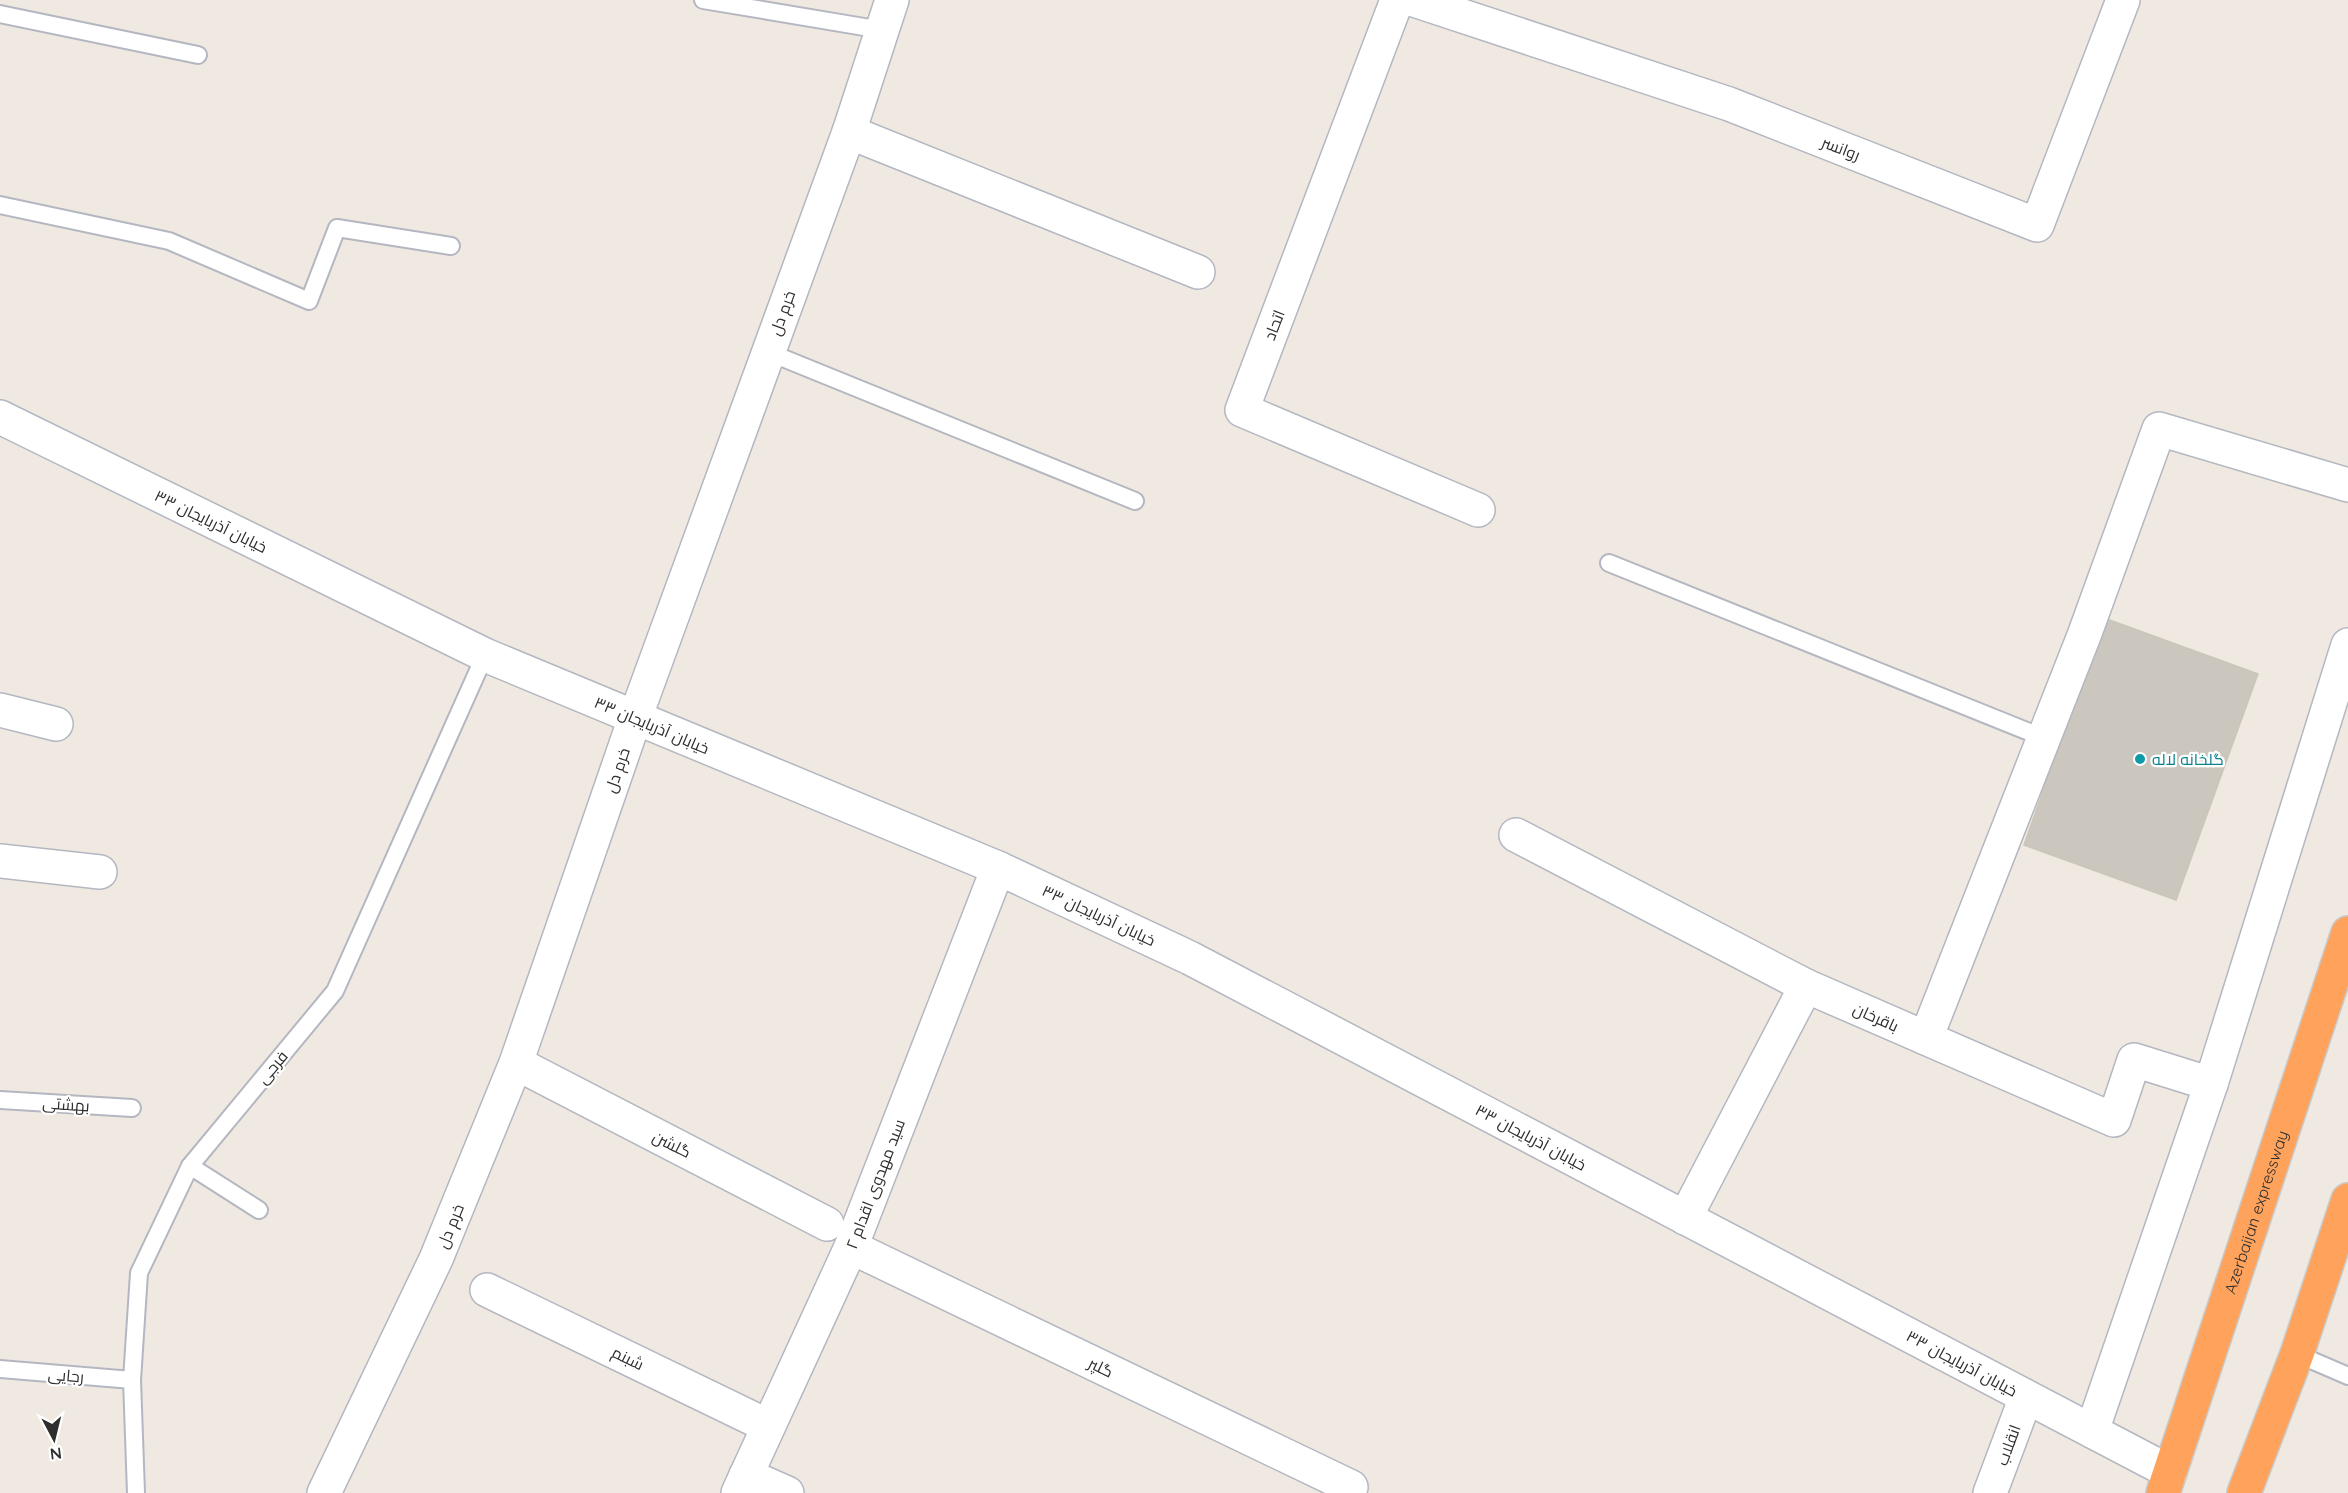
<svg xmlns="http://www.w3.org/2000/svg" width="2348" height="1493" viewBox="0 0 2348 1493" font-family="Quicksand,Cairo,sans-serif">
  <rect width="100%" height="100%" fill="#efe9e1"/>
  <path fill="#cbc7bf" stroke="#cbc5ba" stroke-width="1.5" d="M2104,618L2258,674L2176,900L2024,845Z"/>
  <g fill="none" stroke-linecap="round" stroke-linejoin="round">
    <g stroke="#b4b7c1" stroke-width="20">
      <g id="lane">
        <path d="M703,0L882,30"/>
        <path d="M0,14L198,55"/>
        <path d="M0,205L169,241L309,301L337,228L451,246"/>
        <path d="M768,352L1135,501"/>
        <path d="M1609,563L2044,738"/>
        <path d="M0,1100L132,1108"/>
        <path d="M190,1166L259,1210"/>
        <path d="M2297,1354L2348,1376"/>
        <path d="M0,1369L132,1380"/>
        <path d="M136,1493L132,1380L139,1273L190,1166L335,991L485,655"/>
      </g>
    </g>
    <g stroke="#b4b7c1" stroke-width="36">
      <g id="street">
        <path d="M1397,0L1242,410L1478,510"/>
        <path d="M1414,0L1729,104L2037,225L2123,0"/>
        <path d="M849,132L1198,272"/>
        <path d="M0,710L56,724"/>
        <path d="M1516,835L1806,986L2114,1120L2134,1060L2211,1084"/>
        <path d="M0,861L100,872"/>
        <path d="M1926,1038L2085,633L2159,429L2348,485"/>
        <path d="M516,1063L827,1224"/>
        <path d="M1685,1218L1806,986"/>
        <path d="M851,1247L1351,1487"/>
        <path d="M487,1290L768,1426"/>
        <path d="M2092,1431L2211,1084L2348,645"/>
        <path d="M746,1475L787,1493"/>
        <path d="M738,1493L851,1247L998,868"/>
        <path d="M1990,1493L2026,1397"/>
      </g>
    </g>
    <g stroke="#b4b7c1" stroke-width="36">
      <g id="secondary">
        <path d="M0,417L485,655L998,868L1190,958L2170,1472"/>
        <path d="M324,1493L436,1259L516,1063L635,718L849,132L892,0"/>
      </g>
    </g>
    <g stroke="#c9c9c9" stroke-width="36">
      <g id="highway">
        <path id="s1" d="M2163,1493L2348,933"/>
        <path d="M2244,1493L2297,1354L2348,1200"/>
      </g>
    </g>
    <use href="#lane" stroke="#fff" stroke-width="16"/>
    <use href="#street" stroke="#fff" stroke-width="33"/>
    <use href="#secondary" stroke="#fff" stroke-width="33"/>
    <use href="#highway" stroke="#ffa35c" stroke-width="33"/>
  </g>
  <circle fill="#0f9aa8" stroke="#fff" stroke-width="2" cx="2140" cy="759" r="6"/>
  <g text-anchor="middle" stroke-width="4.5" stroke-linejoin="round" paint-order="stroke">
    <g font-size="16" fill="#2e2e2e" stroke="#fff">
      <text transform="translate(1841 148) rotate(21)" y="6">روانسر</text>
      <text transform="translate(782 313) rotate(-70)" y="6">خرم دل</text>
      <text transform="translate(1274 325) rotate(-69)" y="6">اتحاد</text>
      <text transform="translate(211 521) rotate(26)" y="6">خیابان آذربایجان ۳۳</text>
      <text transform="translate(652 725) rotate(23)" y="6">خیابان آذربایجان ۳۳</text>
      <text transform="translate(617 770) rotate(-71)" y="6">خرم دل</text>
      <text transform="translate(1099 915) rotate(25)" y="6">خیابان آذربایجان ۳۳</text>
      <text transform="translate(1876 1017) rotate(24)" y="6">باقرخان</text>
      <text transform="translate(272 1067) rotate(-50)" y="6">فرجی</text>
      <text transform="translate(66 1104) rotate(4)" y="6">بهشتی</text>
      <text transform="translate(1531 1137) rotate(28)" y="6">خیابان آذربایجان ۳۳</text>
      <text transform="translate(672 1144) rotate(27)" y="6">گلشن</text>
      <text transform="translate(875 1184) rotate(-69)" y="6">سید مهدوی اقدام ۲</text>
      <text dy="6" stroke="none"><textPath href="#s1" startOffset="296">Azerbaijan expressway</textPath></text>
      <text transform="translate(450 1226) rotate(-68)" y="6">خرم دل</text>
      <text transform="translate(628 1358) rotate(26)" y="6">شبنم</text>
      <text transform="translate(1962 1363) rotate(28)" y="6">خیابان آذربایجان ۳۳</text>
      <text transform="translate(1101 1367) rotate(26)" y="6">گلپر</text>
      <text transform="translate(66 1375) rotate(5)" y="6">رجایی</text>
      <text transform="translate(2008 1445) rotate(-70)" y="6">انقلاب</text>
    </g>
    <g font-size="16" fill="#0d838f" stroke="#fff" text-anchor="start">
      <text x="2152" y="765">گلخانه لاله</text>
    </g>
  </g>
  <g transform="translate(54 1439) rotate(173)" stroke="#ffffff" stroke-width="4.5" paint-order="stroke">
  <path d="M0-4.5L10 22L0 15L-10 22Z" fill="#2e2e2e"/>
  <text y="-9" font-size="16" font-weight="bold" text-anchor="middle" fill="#2e2e2e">N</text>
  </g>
</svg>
